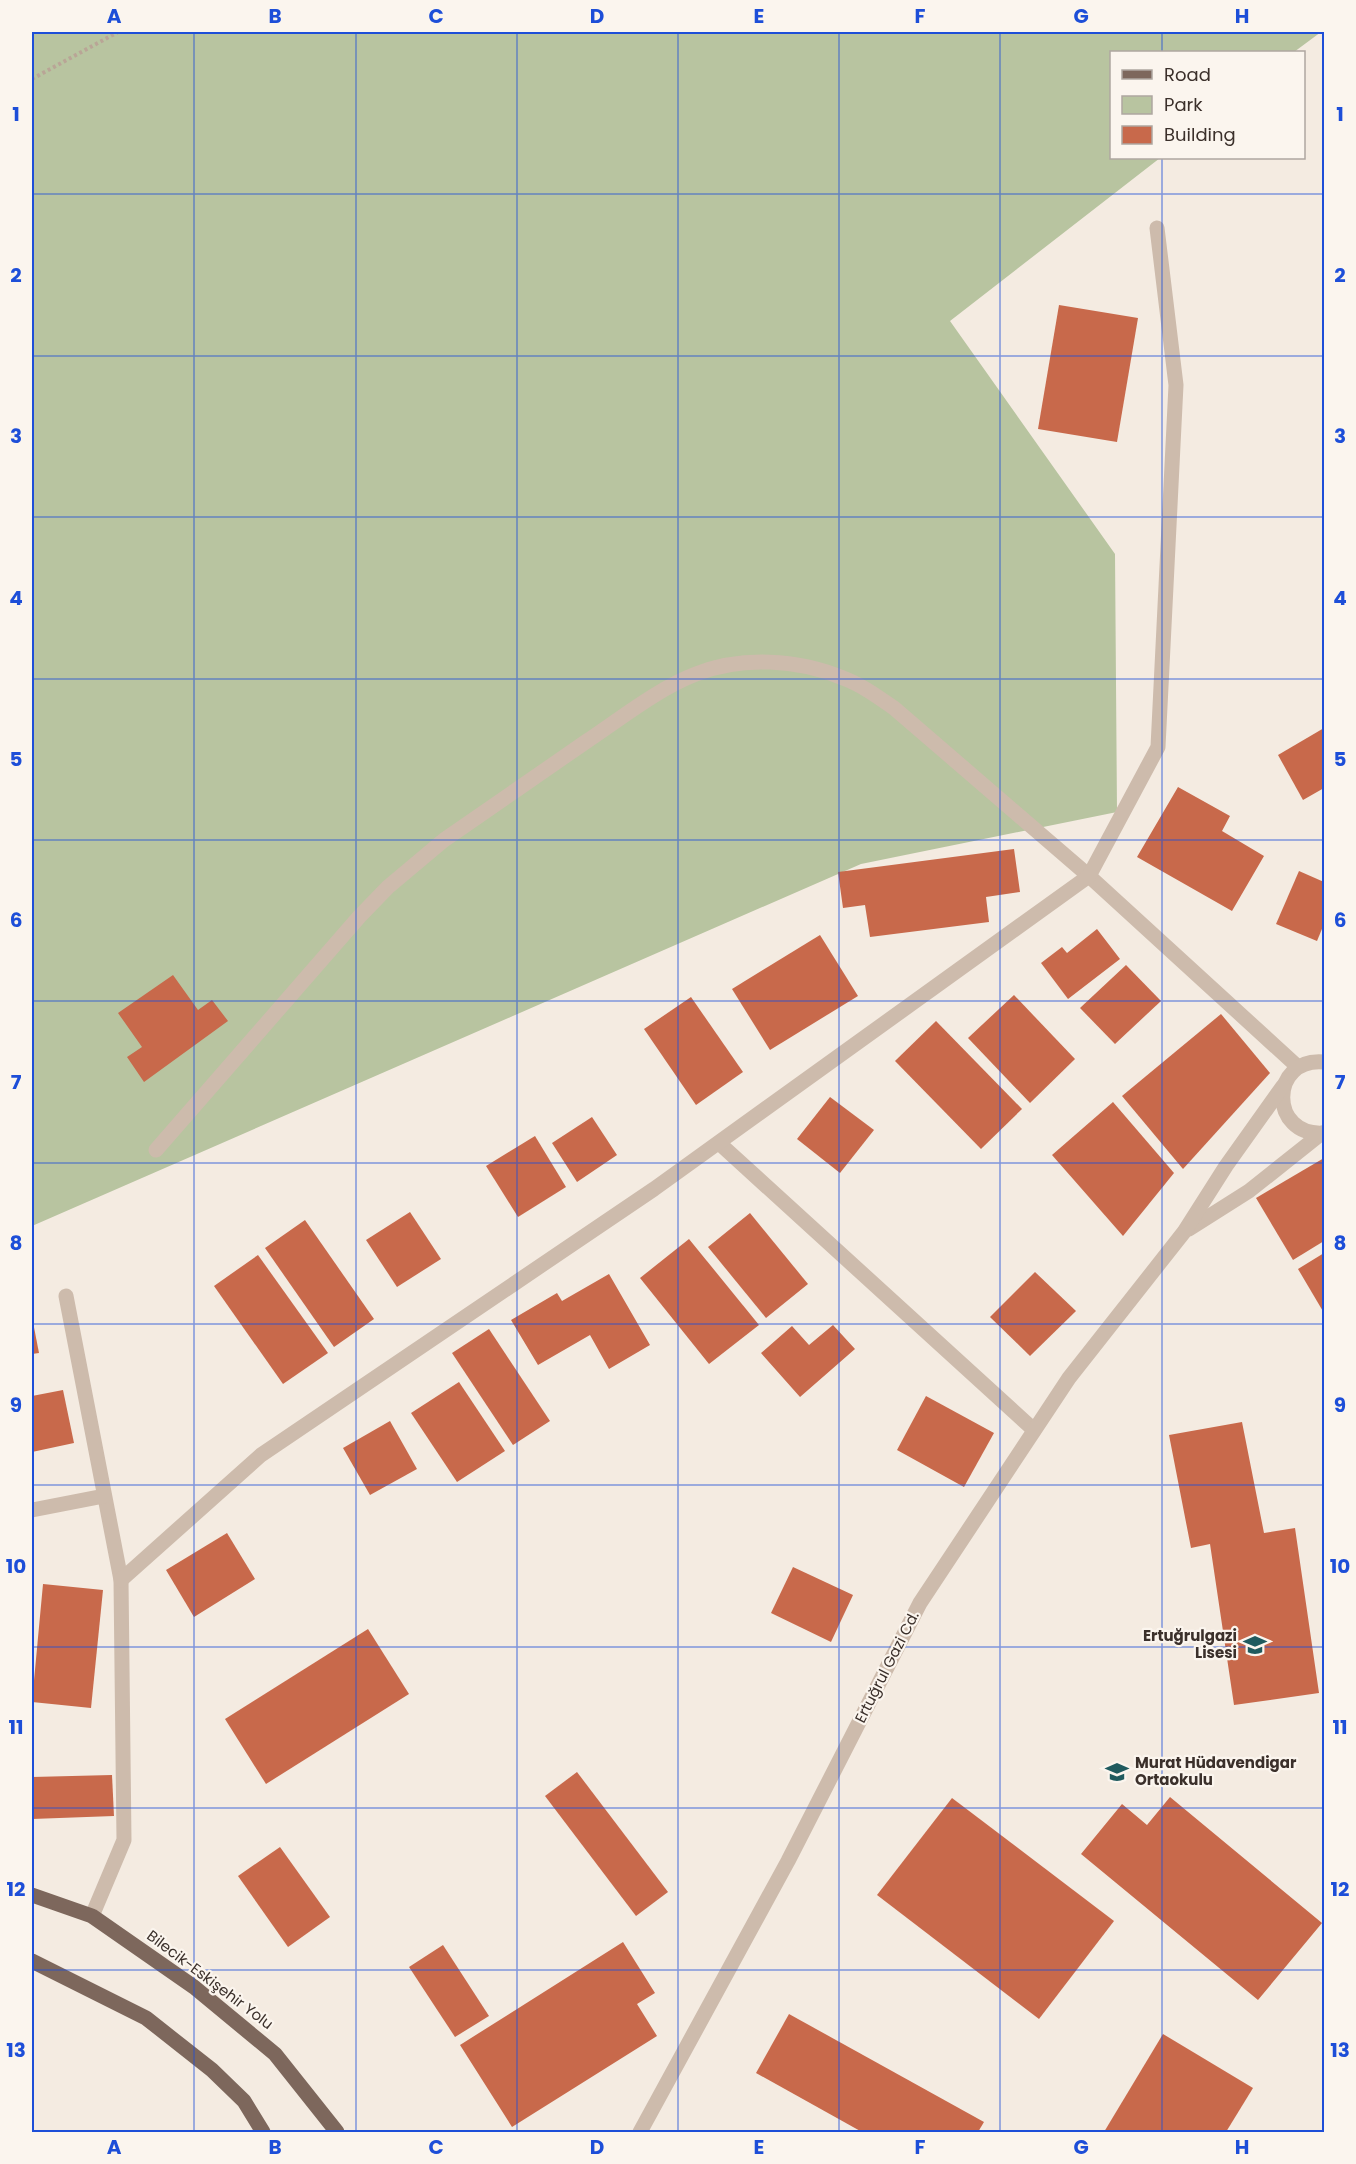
<svg xmlns="http://www.w3.org/2000/svg" width="1356" height="2164" viewBox="0 0 1356 2164" font-family="Poppins,sans-serif">
  <rect width="100%" height="100%" fill="#f4ebe1"/>
  <path fill="#b8c4a0" d="M32,32H1321L1294,52H1112V158H1160L950,321L1115,554L1117,812L861,864L32,1226Z"/>
  <g fill="#c8694b">
    <path d="M1059,305L1138,318L1117,442L1038,429Z"/>
    <path d="M1324,728V788L1303,800L1278,755Z"/>
    <path d="M1178,787L1230,816L1222,831L1264,856L1232,911L1137,857Z"/>
    <path d="M1014,849L1020,892L986,897L989,922L870,937L865,905L843,908L838,872Z"/>
    <path d="M1299,871L1324,882V924L1317,941L1276,924Z"/>
    <path d="M1097,929L1120,959L1068,999L1041,963L1062,947L1067,953Z"/>
    <path d="M820,935L858,996L770,1050L732,989Z"/>
    <path d="M1126,965L1161,1001L1115,1044L1080,1008Z"/>
    <path d="M173,975L198,1010L212,1000L228,1021L144,1082L127,1057L142,1047L118,1013Z"/>
    <path d="M1014,995L1075,1059L1030,1103L968,1038Z"/>
    <path d="M691,997L743,1072L696,1105L644,1029Z"/>
    <path d="M1221,1014L1270,1073L1183,1169L1122,1096Z"/>
    <path d="M936,1021L1022,1109L981,1149L895,1061Z"/>
    <path d="M830,1097L874,1130L840,1173L797,1139Z"/>
    <path d="M1113,1102L1174,1173L1123,1236L1052,1155Z"/>
    <path d="M592,1117L617,1155L577,1182L552,1143Z"/>
    <path d="M535,1136L566,1187L518,1217L486,1166Z"/>
    <path d="M1324,1158V1241L1293,1260L1256,1198Z"/>
    <path d="M410,1212L441,1259L397,1287L366,1240Z"/>
    <path d="M750,1213L808,1284L766,1318L708,1247Z"/>
    <path d="M305,1220L374,1319L334,1347L265,1248Z"/>
    <path d="M689,1239L759,1325L709,1364L640,1278Z"/>
    <path d="M1324,1253V1313L1298,1269Z"/>
    <path d="M258,1255L328,1353L283,1384L214,1286Z"/>
    <path d="M1035,1272L1076,1311L1030,1356L990,1317Z"/>
    <path d="M609,1274L650,1345L609,1369L590,1335L538,1365L511,1320L557,1293L562,1301Z"/>
    <path d="M32,1317L39,1353L32,1354Z"/>
    <path d="M833,1325L855,1349L800,1397L761,1353L792,1326L809,1345Z"/>
    <path d="M489,1329L550,1421L513,1445L452,1353Z"/>
    <path d="M459,1382L505,1451L457,1482L411,1413Z"/>
    <path d="M63,1390L74,1443L32,1452V1396Z"/>
    <path d="M926,1396L994,1433L964,1487L897,1450Z"/>
    <path d="M390,1421L417,1469L370,1495L343,1448Z"/>
    <path d="M1242,1422L1264,1533L1295,1528L1319,1693L1234,1705L1210,1544L1191,1548L1169,1435Z"/>
    <path d="M227,1533L255,1579L194,1617L166,1570Z"/>
    <path d="M793,1567L853,1595L831,1642L771,1613Z"/>
    <path d="M43,1584L103,1590L91,1708L32,1702Z"/>
    <path d="M368,1629L409,1694L266,1784L225,1719Z"/>
    <path d="M577,1772L668,1892L636,1916L545,1796Z"/>
    <path d="M112,1775L114,1816L32,1819V1777Z"/>
    <path d="M1170,1797L1322,1923L1258,2000L1081,1854L1122,1804L1147,1825Z"/>
    <path d="M952,1798L1114,1921L1039,2019L877,1895Z"/>
    <path d="M280,1847L330,1917L288,1947L238,1876Z"/>
    <path d="M623,1942L655,1993L637,2004L657,2036L512,2127L460,2045Z"/>
    <path d="M443,1945L489,2016L455,2037L409,1967Z"/>
    <path d="M789,2014L984,2122L978,2132H862L756,2073Z"/>
    <path d="M1163,2034L1253,2088L1226,2132H1104Z"/>
  </g>
  <g fill="none" stroke-linecap="round" stroke-linejoin="round">
    <path stroke="#b9a596" stroke-width="4" stroke-dasharray="3 3" stroke-linecap="butt" d="M32,79L118,32"/>
    <path stroke="#cdbbac" stroke-width="15" d="M156,1150L359,917L388,887L444,840C492,807 539,774 587,741C620,719 659,688 696,674C741,656 798,659 843,678C862,685 878,697 894,708L1089,876"/>
    <g stroke="#cdbbac" stroke-width="15">
      <path d="M1089,876L1298,1067"/>
      <path d="M719,1143L1034,1430"/>
      <path d="M66,1296L121,1580L124,1840L92,1916"/>
      <path d="M32,1510L104,1496"/>
      <path d="M121,1580L261,1455L654,1189L1089,876L1158,747L1176,385L1157,228"/>
    </g>
    <g stroke="#cdbbac" stroke-width="15">
      <path d="M1324,1062C1269,1057 1269,1137 1324,1133"/>
      <path d="M1189,1229L1249,1191L1322,1133"/>
      <path d="M640,2132L788,1861L920,1603L1069,1378L1184,1232L1226,1166L1283,1086"/>
    </g>
    <g stroke="#7d675c" stroke-width="15">
      <path d="M32,1895L92,1916L194,1987L275,2054L337,2132"/>
      <path d="M32,1961L146,2018L212,2070L244,2101L263,2132"/>
    </g>
  </g>
  <path fill="none" stroke="#1d4ed8" stroke-width="1.5" stroke-opacity="0.55" d="M194,32V2132M356,32V2132M517,32V2132M678,32V2132M839,32V2132M1000,32V2132M1162,32V52M1162,158V2132M32,194H1324M32,356H1324M32,517H1324M32,679H1324M32,840H1324M32,1001H1324M32,1163H1324M32,1324H1324M32,1485H1324M32,1647H1324M32,1808H1324M32,1970H1324"/>
  <defs>
    <g id="school-bare" transform="scale(1.8)"><path d="M0-5L7-2L0 1L-7-2ZM-4 1L0 2.5L4 1V4Q0 6-4 4Z" fill="#1f5a5e" stroke="#fbf5ee" stroke-width="2.5" paint-order="stroke"/></g>
  </defs>
  <g fill-rule="evenodd">
    <use href="#school-bare" x="1255" y="1645"/>
    <use href="#school-bare" x="1117" y="1772"/>
  </g>
  <g text-anchor="middle" stroke-width="4.5" stroke-linejoin="round" paint-order="stroke">
    <g font-size="15" font-weight="bold" fill="#3b302b" stroke="#fbf5ee" text-anchor="end">
      <text x="1237" y="1641">Ertuğrulgazi<tspan x="1237" dy="17">Lisesi</tspan></text>
      <text x="1135" y="1768" text-anchor="start">Murat Hüdavendigar<tspan x="1135" dy="17">Ortaokulu</tspan></text>
    </g>
    <g font-size="15" fill="#3b302b" stroke="#fbf5ee">
      <text transform="translate(887 1667) rotate(-63)" y="5">Ertuğrul Gazi Cd.</text>
      <text transform="translate(210 1980) rotate(37)" y="5">Bilecik-Eskişehir Yolu</text>
    </g>
  </g>
  <rect width="1356" height="2164" fill="none" stroke="#fbf5ee" stroke-width="66"/>
  <rect x="1110" y="51" width="195" height="108" fill="#fbf5ee" stroke="#aea6a0" stroke-width="1.5"/>
  <rect x="1122" y="70" width="30" height="9" fill="#7d675c" stroke="#aea6a0" stroke-width="1.5"/>
  <text x="1164" y="81" font-size="18" fill="#3b302b">Road</text>
  <rect x="1122" y="96" width="30" height="18" fill="#b8c4a0" stroke="#aea6a0" stroke-width="1.5"/>
  <text x="1164" y="111" font-size="18" fill="#3b302b">Park</text>
  <rect x="1122" y="126" width="30" height="18" fill="#c8694b" stroke="#aea6a0" stroke-width="1.5"/>
  <text x="1164" y="141" font-size="18" fill="#3b302b">Building</text>
  <rect x="33" y="33" width="1290" height="2098" fill="none" stroke="#1d4ed8" stroke-width="2"/>
  <g font-size="20" text-anchor="middle" font-weight="bold" fill="#1d4ed8">
    <text x="114" y="23">A</text>
    <text x="275" y="23">B</text>
    <text x="436" y="23">C</text>
    <text x="597" y="23">D</text>
    <text x="759" y="23">E</text>
    <text x="920" y="23">F</text>
    <text x="1081" y="23">G</text>
    <text x="1242" y="23">H</text>
    <text x="16" y="121">1</text>
    <text x="1340" y="121">1</text>
    <text x="16" y="282">2</text>
    <text x="1340" y="282">2</text>
    <text x="16" y="443">3</text>
    <text x="1340" y="443">3</text>
    <text x="16" y="605">4</text>
    <text x="1340" y="605">4</text>
    <text x="16" y="766">5</text>
    <text x="1340" y="766">5</text>
    <text x="16" y="927">6</text>
    <text x="1340" y="927">6</text>
    <text x="16" y="1089">7</text>
    <text x="1340" y="1089">7</text>
    <text x="16" y="1250">8</text>
    <text x="1340" y="1250">8</text>
    <text x="16" y="1412">9</text>
    <text x="1340" y="1412">9</text>
    <text x="16" y="1573">10</text>
    <text x="1340" y="1573">10</text>
    <text x="16" y="1734">11</text>
    <text x="1340" y="1734">11</text>
    <text x="16" y="1896">12</text>
    <text x="1340" y="1896">12</text>
    <text x="16" y="2057">13</text>
    <text x="1340" y="2057">13</text>
    <text x="114" y="2154">A</text>
    <text x="275" y="2154">B</text>
    <text x="436" y="2154">C</text>
    <text x="597" y="2154">D</text>
    <text x="759" y="2154">E</text>
    <text x="920" y="2154">F</text>
    <text x="1081" y="2154">G</text>
    <text x="1242" y="2154">H</text>
  </g>
</svg>
